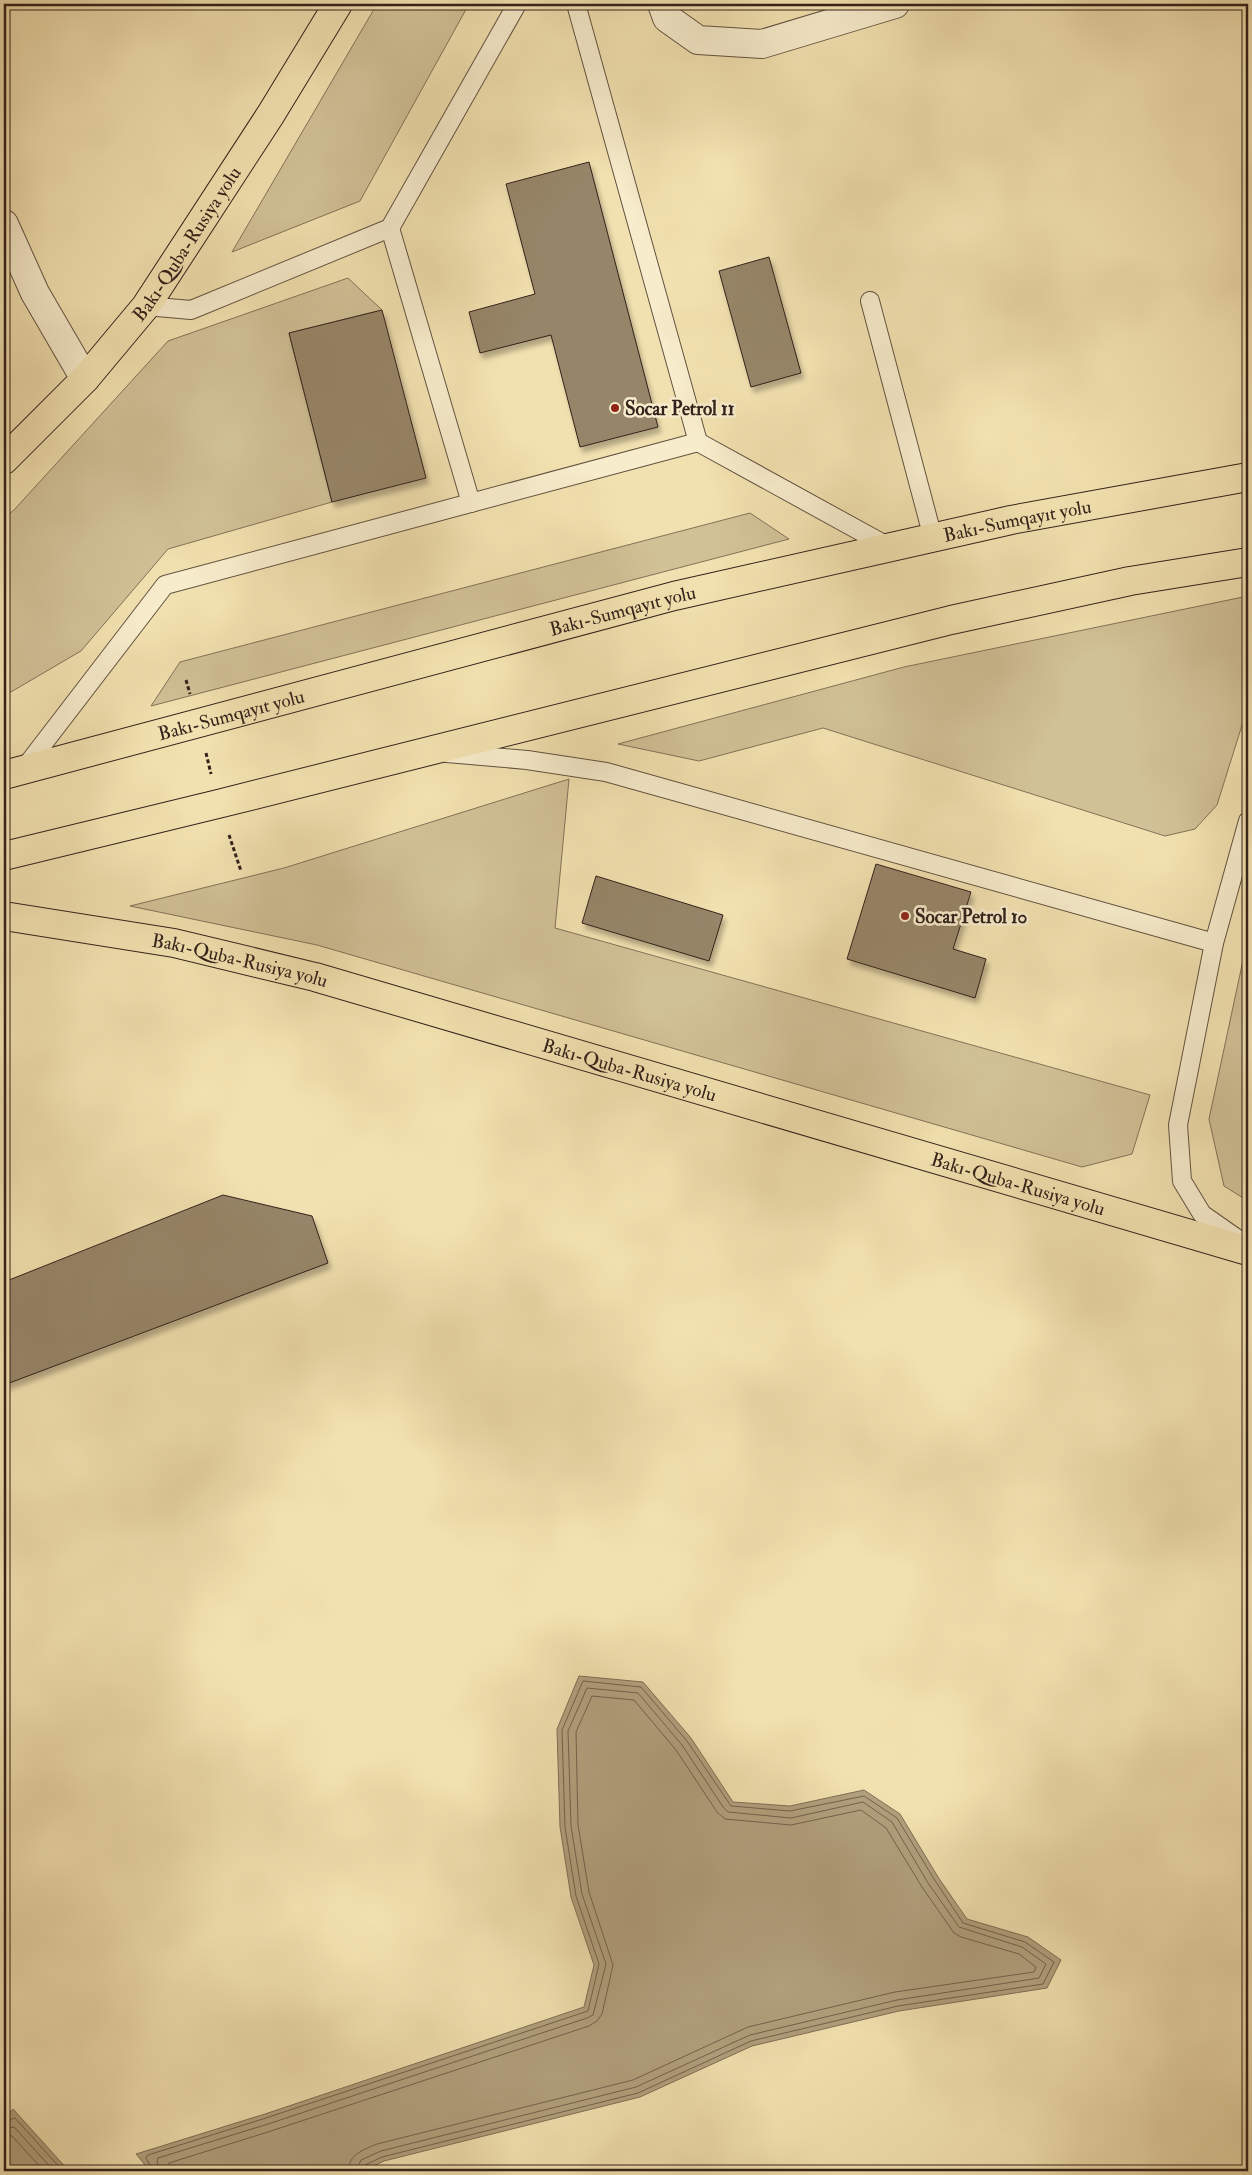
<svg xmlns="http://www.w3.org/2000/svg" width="1252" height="2175" viewBox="0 0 1252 2175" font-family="'IM FELL Double Pica',serif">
  <defs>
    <filter id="shadow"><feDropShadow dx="3" dy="5.5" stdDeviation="2.5" flood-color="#0004"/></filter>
  </defs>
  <rect width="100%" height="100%" fill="#f2e1b0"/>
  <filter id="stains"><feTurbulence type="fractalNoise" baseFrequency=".004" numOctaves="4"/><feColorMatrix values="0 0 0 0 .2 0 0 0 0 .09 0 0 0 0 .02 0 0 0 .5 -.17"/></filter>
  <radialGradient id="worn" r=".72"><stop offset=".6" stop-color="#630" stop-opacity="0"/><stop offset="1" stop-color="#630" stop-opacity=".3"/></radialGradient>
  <g fill="#d1c197" stroke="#827259">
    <path d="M377,4H469L360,201L232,252Z"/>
    <path d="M348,278L382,310L289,333L332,502L168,549L81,651L4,696V518L14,510L168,341Z"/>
    <path d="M750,513L789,539L151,706L180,662Z"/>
    <path d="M1248,596V706L1217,805L1195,829L1165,836L823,728L699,761L618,744L904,667Z"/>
    <path d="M569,779L555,928L1150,1095L1132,1154L1082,1167L317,945L130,906L284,868Z"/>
    <path d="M1248,937V1201L1224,1186L1209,1119Z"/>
  </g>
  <g fill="#b1a07d" stroke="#7e6e56">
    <path d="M579,1676L643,1682L691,1738L733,1802L790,1806L864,1790L900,1814L938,1877L967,1919L1028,1937L1061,1960L1047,1988L899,2011L752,2046L640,2097L384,2161L363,2171H150L136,2154L265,2114L584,2007L594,1965L571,1897L560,1827L557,1729Z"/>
    <path d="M13,2109L69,2171H4V2119Z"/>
  </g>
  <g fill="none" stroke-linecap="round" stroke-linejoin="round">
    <g stroke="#72614c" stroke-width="1">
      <path d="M4,2122L15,2118L63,2171"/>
      <path d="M4,2129L14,2127L54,2171"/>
      <path d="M4,2136H12L44,2171"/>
      <path d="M153,2171L146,2158L148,2155L266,2118L588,2011L599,1964L576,1896L565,1827L562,1730L583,1681L641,1687L687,1741L731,1806L790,1811L864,1796L897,1818L934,1879L963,1923L1025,1942L1054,1962L1043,1984L898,2006L751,2041L638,2093L382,2157L365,2165L362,2171"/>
      <path d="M160,2171L157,2161L158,2158L268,2124L587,2018L593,2015L606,1964L582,1894L571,1826L568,1731L587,1688L638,1693L682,1745L723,1807L728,1812L791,1818L863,1802L892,1822L928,1883L959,1927L1022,1947L1046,1964L1039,1978L897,2000L750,2035L636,2087L381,2151L361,2160L356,2171"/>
      <path d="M167,2171L169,2163L271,2131L589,2026L597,2021L602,2014L613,1965L589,1892L578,1825L576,1732L592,1696L634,1700L676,1750L717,1812L725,1819L791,1825L861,1810L886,1828L922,1887L954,1933L961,1937L1019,1954L1036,1967L1034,1972L895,1992L748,2027L633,2080L377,2144C363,2150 349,2154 348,2171"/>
    </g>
  </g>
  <g fill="#968568" stroke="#32221b" filter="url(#shadow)">
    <path d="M589,162L658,427L580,447L551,335L480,353L469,312L535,294L506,184Z"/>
    <path d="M769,257L801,373L751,387L719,271Z"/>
    <path d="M382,310L426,478L332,502L289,333Z"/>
    <path d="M876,864L971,892L953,949L986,959L975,998L847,959Z"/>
    <path d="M596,876L723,915L709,961L582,923Z"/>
    <path d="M223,1195L312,1216L328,1263L4,1385V1282Z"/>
  </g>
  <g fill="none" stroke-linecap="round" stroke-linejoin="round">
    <g stroke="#625240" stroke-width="20">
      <g id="lane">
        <path d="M576,4L698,442"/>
        <path d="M390,228L471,503"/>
        <path d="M870,301L933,538"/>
        <path d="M146,306L191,310L390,228L517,4"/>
        <path d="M447,753L527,760L606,772L1214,943"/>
        <path d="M23,770L165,585L698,442L889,547"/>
        <path d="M1242,1242L1202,1214L1182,1181L1178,1125L1214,943L1248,821"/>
      </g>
    </g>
    <g stroke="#625240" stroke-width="30">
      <g id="street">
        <path d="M662,4L667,18L698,40L762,44L895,4"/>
        <path d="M4,224L35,293L85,379"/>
      </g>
    </g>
    <g stroke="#32221b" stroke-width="30">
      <g id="highway">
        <path id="s1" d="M4,460L85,379L146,306L271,114L338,4"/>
        <path id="s2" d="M4,775L674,596L1011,520L1248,477"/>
        <path d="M4,856L218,804L951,620L1130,581L1248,562"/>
        <path id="s3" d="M4,916L174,943L315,977L1248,1251"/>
      </g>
    </g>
    <g stroke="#32221b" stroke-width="3" stroke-dasharray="4 2.5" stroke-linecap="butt">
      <path d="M186,680L190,694"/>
      <path d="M206,753L211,774"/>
      <path d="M229,835L241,871"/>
    </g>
    <use href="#lane" stroke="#f7eccc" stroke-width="18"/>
    <use href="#street" stroke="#f7eccc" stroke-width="28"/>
    <use href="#highway" stroke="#f2e1b0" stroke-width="28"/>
  </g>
  <g fill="#8f2418" stroke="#f7eccc" stroke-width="2">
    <circle cx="615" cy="408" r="5"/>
    <circle cx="905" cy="916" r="5"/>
  </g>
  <g text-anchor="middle" stroke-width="5" stroke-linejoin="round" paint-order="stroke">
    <g font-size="19" fill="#32221b" stroke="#f7eccc">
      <text dy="7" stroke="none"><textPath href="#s1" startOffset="284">Bakı-Quba-Rusiya yolu</textPath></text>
      <text dy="7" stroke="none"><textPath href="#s2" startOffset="1045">Bakı-Sumqayıt yolu</textPath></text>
      <text dy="7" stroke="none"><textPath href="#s2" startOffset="640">Bakı-Sumqayıt yolu</textPath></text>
      <text dy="7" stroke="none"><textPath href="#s2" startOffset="235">Bakı-Sumqayıt yolu</textPath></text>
      <text dy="7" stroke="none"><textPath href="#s3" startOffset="240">Bakı-Quba-Rusiya yolu</textPath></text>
      <text dy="7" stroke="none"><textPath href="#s3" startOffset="645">Bakı-Quba-Rusiya yolu</textPath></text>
      <text dy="7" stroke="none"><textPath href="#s3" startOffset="1050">Bakı-Quba-Rusiya yolu</textPath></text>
    </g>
    <g font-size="19" font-weight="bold" fill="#32221b" stroke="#f7eccc" text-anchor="start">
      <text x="625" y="415">Socar Petrol 11</text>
      <text x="915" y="923">Socar Petrol 10</text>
    </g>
  </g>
  <rect width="1252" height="2175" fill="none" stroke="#f2e1b0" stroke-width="20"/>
  <rect x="5" y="5" width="1242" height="2165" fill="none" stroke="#32221b" stroke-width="2.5"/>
  <rect x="10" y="10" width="1232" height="2155" fill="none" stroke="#32221b"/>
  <rect width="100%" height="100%" filter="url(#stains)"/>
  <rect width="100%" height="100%" fill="url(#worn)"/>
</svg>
